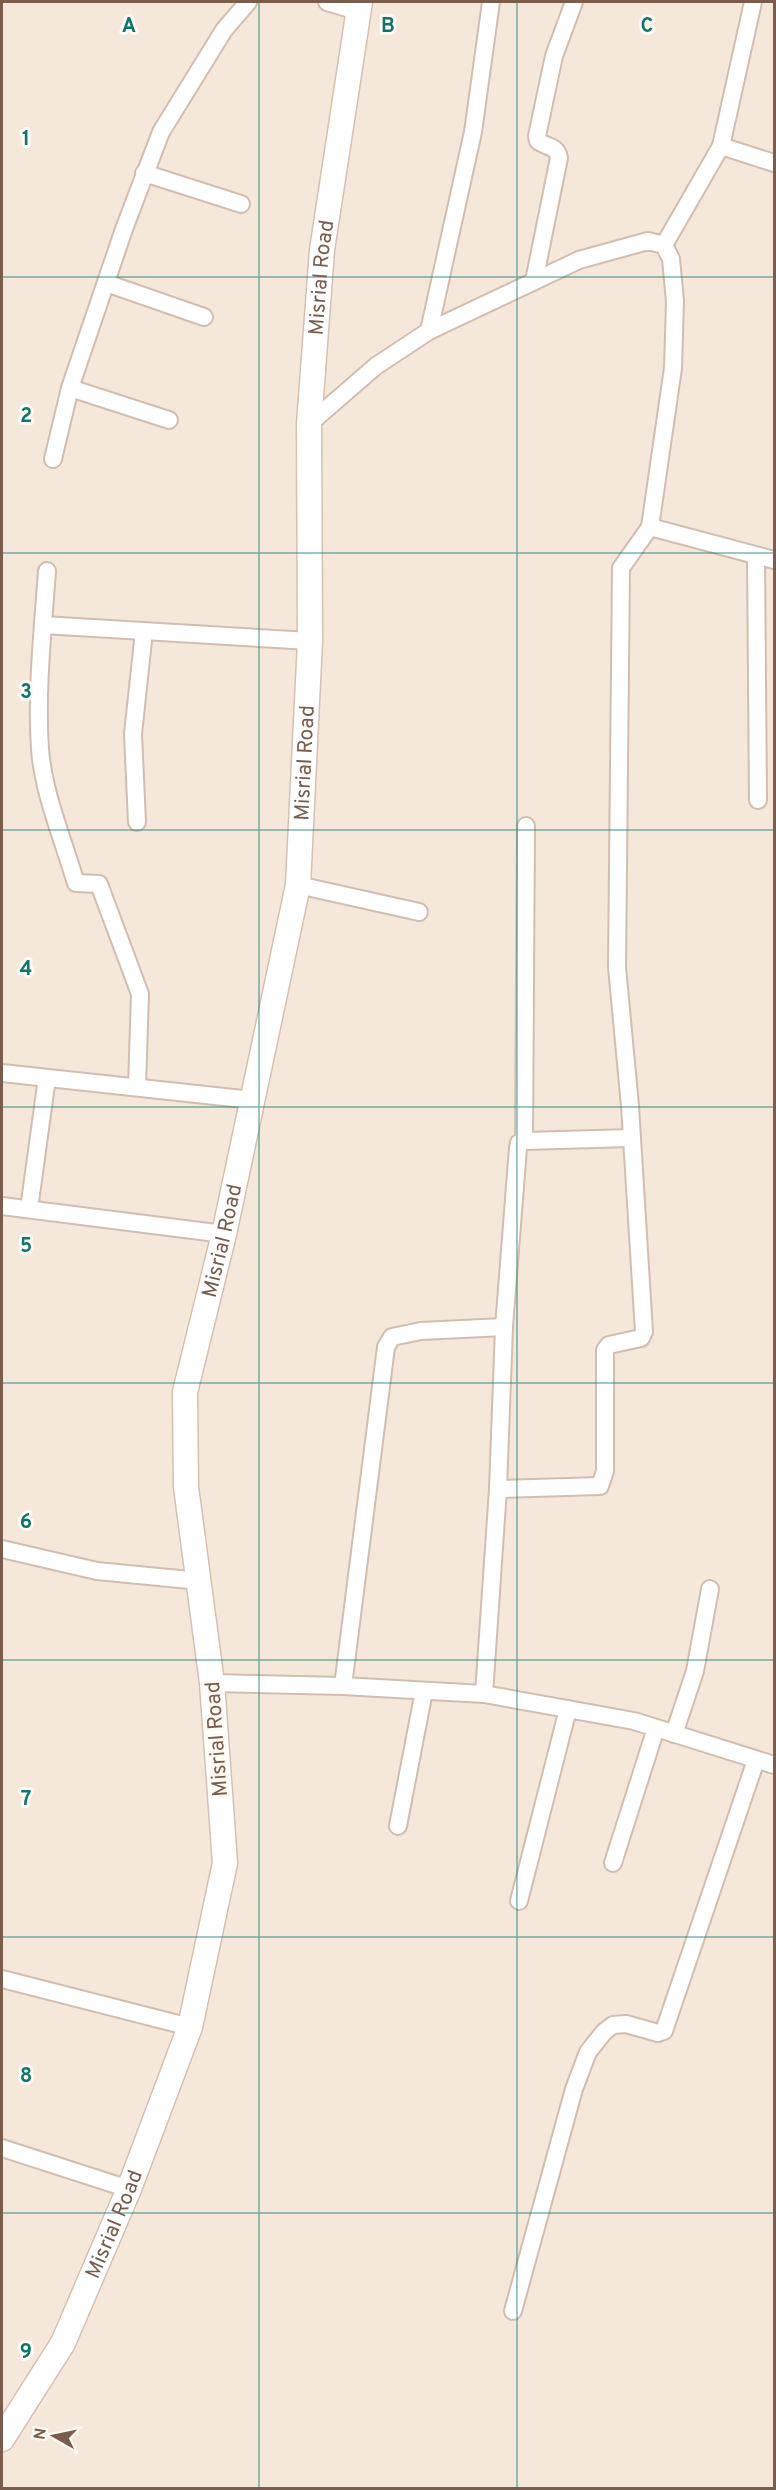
<svg xmlns="http://www.w3.org/2000/svg" width="776" height="2490" viewBox="0 0 776 2490" font-family="Overpass,sans-serif">
  <rect width="100%" height="100%" fill="#fdf6ec"/>
  <rect fill="#f5e8da" x="2" y="2" width="772" height="2486"/>
  <g fill="none" stroke-linecap="round" stroke-linejoin="round">
    <g stroke="#d1beb0" stroke-width="20">
      <g id="street">
        <path d="M327,2L357,11"/>
        <path d="M721,146L774,163"/>
        <path d="M144,173L241,204"/>
        <path d="M664,245L721,146L753,2"/>
        <path d="M534,281L559,158C557,145 547,148 538,141L537,136L554,56L574,2"/>
        <path d="M106,283L204,317"/>
        <path d="M429,331L473,132L491,2"/>
        <path d="M70,388L169,420"/>
        <path d="M309,424L376,366L429,331L579,260L648,241L664,245L671,259L675,301L673,368L650,527L621,568L617,967L630,1106L644,1332L641,1338L609,1345L605,1350V1471L600,1486L498,1489"/>
        <path d="M53,459L70,388L124,229L161,132L224,30L248,2"/>
        <path d="M650,527L774,560"/>
        <path d="M756,557L758,800"/>
        <path d="M47,571C43,628 36,692 40,749C43,791 62,837 74,877L76,883L99,884L140,994L137,1087"/>
        <path d="M43,625L310,641"/>
        <path d="M137,822L133,734L144,631"/>
        <path d="M298,885L419,912"/>
        <path d="M2,1073L252,1100"/>
        <path d="M524,1141L526,826"/>
        <path d="M2,1206L224,1234"/>
        <path d="M29,1209L47,1078"/>
        <path d="M2,1549L97,1571L200,1581"/>
        <path d="M212,1683L343,1686L484,1694L634,1721L774,1765"/>
        <path d="M343,1686L386,1347L392,1337L421,1331L504,1327"/>
        <path d="M484,1694L498,1489L504,1327L518,1148L519,1143L524,1141L632,1138"/>
        <path d="M674,1734L695,1671L710,1589"/>
        <path d="M398,1826L424,1691"/>
        <path d="M613,1863L656,1728"/>
        <path d="M519,1901L568,1709"/>
        <path d="M2,1979L190,2027"/>
        <path d="M2,2148L129,2189"/>
        <path d="M513,2311L574,2089L588,2052L604,2032L613,2025L626,2024L658,2033L664,2031L756,1760"/>
      </g>
    </g>
    <g stroke="#d6c0b0" stroke-width="27">
      <g id="secondary">
        <path id="s1" d="M2,2439L63,2343L129,2189L190,2027L225,1863L212,1683L186,1487L185,1392L224,1234L298,885L310,641L309,424L322,250L360,2"/>
      </g>
    </g>
    <use href="#street" stroke="#fff" stroke-width="16"/>
    <use href="#secondary" stroke="#fff" stroke-width="24"/>
  </g>
  <path fill="none" stroke="#0f766e" stroke-width="1.5" stroke-opacity="0.55" d="M259,2V2488M517,2V2488M2,277H774M2,553H774M2,830H774M2,1107H774M2,1383H774M2,1660H774M2,1937H774M2,2213H774"/>
  <g text-anchor="middle" stroke-width="6" stroke-linejoin="round" paint-order="stroke">
    <g font-size="21" fill="#7a5c4d" stroke="#fffaf3">
      <text dy="7" stroke="none"><textPath href="#s1" startOffset="2223">Misrial Road</textPath></text>
      <text dy="7" stroke="none"><textPath href="#s1" startOffset="1737">Misrial Road</textPath></text>
      <text dy="7" stroke="none"><textPath href="#s1" startOffset="1251">Misrial Road</textPath></text>
      <text transform="translate(216 1739) rotate(-94)" y="7">Misrial Road</text>
      <text dy="7" stroke="none"><textPath href="#s1" startOffset="243">Misrial Road</textPath></text>
    </g>
  </g>
  <g font-size="20" text-anchor="middle" font-weight="bold" fill="#0f766e" stroke="#fffaf3" stroke-width="6" stroke-linejoin="round" paint-order="stroke">
    <text x="129" y="32">A</text>
    <text x="388" y="32">B</text>
    <text x="647" y="32">C</text>
    <text x="26" y="145">1</text>
    <text x="26" y="422">2</text>
    <text x="26" y="698">3</text>
    <text x="26" y="975">4</text>
    <text x="26" y="1252">5</text>
    <text x="26" y="1528">6</text>
    <text x="26" y="1805">7</text>
    <text x="26" y="2082">8</text>
    <text x="26" y="2358">9</text>
  </g>
  <rect width="776" height="2490" fill="none" stroke="#7a5c4d" stroke-width="6"/>
  <g transform="translate(54 2436) rotate(279)" stroke="#fffaf3" stroke-width="4.5" paint-order="stroke">
  <path d="M0-4.5L10 22L0 15L-10 22Z" fill="#7a5c4d"/>
  <text y="-9" font-size="16" font-weight="bold" text-anchor="middle" fill="#7a5c4d">N</text>
  </g>
</svg>
